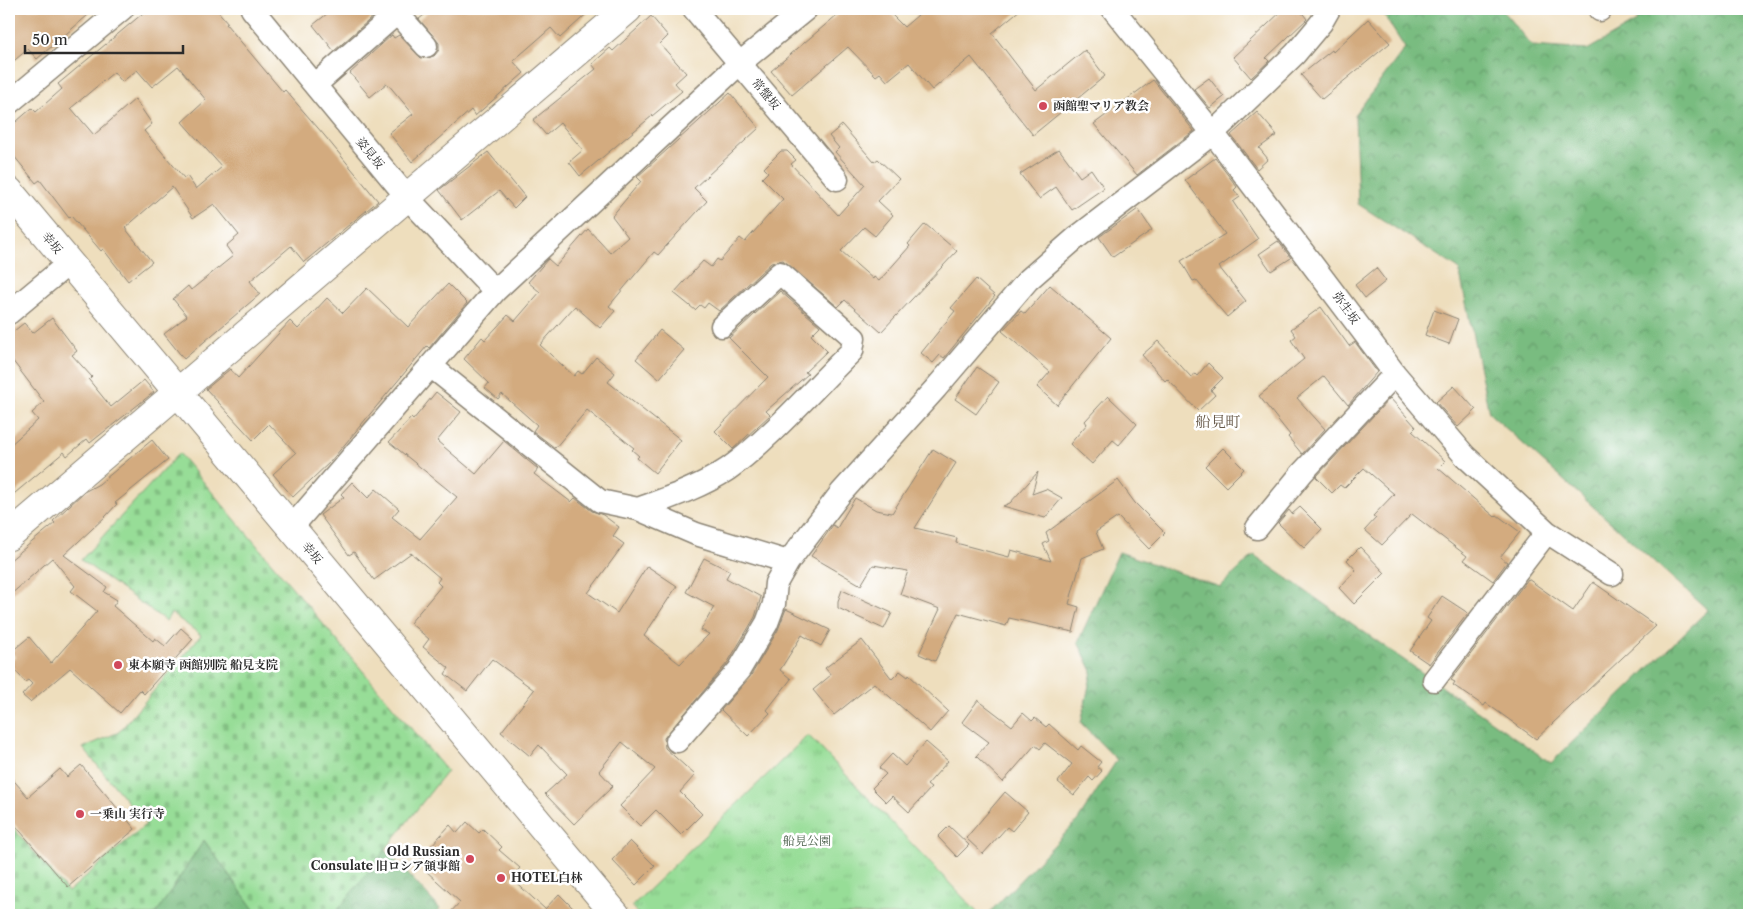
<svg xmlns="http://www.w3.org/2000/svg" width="1758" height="924" viewBox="0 0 1758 924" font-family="'Libre Caslon Text','Noto Serif JP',serif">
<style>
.grass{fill:url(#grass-tufts);stroke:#618461}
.forest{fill:url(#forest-crowns);stroke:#527456}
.cemetery{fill:url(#cemetery-stones);stroke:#618461}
.building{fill:#d3ab7f;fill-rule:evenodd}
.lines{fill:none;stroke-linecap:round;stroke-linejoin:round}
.minor-casing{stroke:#8c8474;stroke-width:25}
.tertiary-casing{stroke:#8c8474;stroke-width:30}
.minor{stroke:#fff;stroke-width:22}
.tertiary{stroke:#fff;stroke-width:28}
.poi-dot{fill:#d1495b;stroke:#fff;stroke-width:2}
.labels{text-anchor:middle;stroke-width:5;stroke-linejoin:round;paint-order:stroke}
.street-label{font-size:12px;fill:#2b2b2b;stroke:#fff}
.poi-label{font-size:12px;font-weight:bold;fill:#2b2b2b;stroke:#fff;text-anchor:start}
.park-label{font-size:12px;fill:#4b604b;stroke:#fff}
.quarter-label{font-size:15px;fill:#665848;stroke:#fff}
</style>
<defs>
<pattern id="grass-tufts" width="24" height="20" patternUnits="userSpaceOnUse" patternTransform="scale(1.25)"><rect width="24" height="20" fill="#97dd97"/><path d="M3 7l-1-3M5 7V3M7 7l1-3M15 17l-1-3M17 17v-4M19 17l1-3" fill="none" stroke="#82be82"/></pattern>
<pattern id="forest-crowns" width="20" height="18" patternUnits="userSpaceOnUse" patternTransform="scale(1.25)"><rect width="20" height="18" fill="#79bc80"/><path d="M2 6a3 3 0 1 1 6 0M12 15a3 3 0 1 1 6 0" fill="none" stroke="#639969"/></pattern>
<pattern id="cemetery-stones" width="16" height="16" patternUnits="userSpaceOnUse" patternTransform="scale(1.25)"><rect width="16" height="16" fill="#97dd97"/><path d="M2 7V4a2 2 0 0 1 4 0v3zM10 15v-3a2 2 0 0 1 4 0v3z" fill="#82be82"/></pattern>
</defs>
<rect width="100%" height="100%" fill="#fff"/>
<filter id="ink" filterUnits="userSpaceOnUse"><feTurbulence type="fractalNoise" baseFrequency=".02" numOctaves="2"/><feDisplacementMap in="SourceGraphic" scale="10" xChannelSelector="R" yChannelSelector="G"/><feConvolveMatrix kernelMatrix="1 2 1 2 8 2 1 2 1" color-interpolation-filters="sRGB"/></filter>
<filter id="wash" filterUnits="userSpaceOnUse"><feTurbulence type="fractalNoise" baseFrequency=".0096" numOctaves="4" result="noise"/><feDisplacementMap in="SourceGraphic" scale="20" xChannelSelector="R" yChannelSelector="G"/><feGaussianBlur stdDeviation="1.12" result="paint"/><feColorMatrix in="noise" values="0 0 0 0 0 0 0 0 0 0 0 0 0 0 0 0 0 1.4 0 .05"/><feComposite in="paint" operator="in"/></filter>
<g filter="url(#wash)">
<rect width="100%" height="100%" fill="#eedebd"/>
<path class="grass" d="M808,735L977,912L974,915H639L632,906Z"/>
<path class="forest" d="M1380,9H1501L1532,46L1587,50L1636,22L1639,9H1749V915H987L1078,820L1117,760L1081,723L1092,671L1078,642L1119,552L1220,587L1254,555L1551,763L1708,610L1489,413L1459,269L1358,204L1355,115L1405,48Z
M204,840L258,915H155Z
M385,849L440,909L435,915H334Z"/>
<path class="cemetery" d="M179,453L447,771L334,915H258L204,840L155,915H9V823L68,892L146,824L83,748L119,732L201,635L171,613L166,621L81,560Z"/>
<g id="blocks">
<path class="building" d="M9,9H95L37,59L28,49L9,65Z
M148,9H216L228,23L226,24L283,92L285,90L324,135L378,201L304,262L291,246L250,281L260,294L184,359L164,334L187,316L173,299L188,286L191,290L233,256L226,246L239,235L214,204L193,218L172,187L125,228L152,262L128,281L103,249L101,251L71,216L69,218L40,180L36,183L9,150V128L32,108L36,112L62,89L58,84ZM178,66L206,100L182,122L222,167L196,189L187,176L184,178L144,131L152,124L135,99L94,135L71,108L114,72L122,82L137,70L152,87Z
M333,9H373L376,14L334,51L313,25Z
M432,9H592L560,38L551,28L513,61L524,73L475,116L471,110L412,162L389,133L413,114L387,83L370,97L350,73L392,35L394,38L399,35L421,58L434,56L439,50V43L419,19Z
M844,9H886L904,27L925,9H1021L992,33L1036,90L1085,50L1105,76L1033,135L971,57L932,90L909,63L887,81L880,73L876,76L848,47L792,95L771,71Z
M1284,9H1299L1307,19L1266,58L1269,61L1251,78L1233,57Z
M651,16L668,36L660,44L686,73L675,83L682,91L580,176L569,162L583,150L560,123L546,135L533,120L596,69L592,64L610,48L613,51Z
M1368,19L1390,43L1322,99L1301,75L1332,50L1333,52Z
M1209,78L1224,97L1210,108L1194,89Z
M1153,80L1194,131L1137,175L1094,124Z
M730,93L759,128L694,188L707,201L658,255L654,252L609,306L615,311L600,328L575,306L540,345L574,376L578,371L582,374L596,357L615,373L608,382L681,440L655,473L637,458L639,456L632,450L634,448L587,410L555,448L533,431L537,425L502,394L498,399L485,388L489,383L464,359L482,337L485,340L508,315L515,321L540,292L528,282L548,259L556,266L588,229L610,253L628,237L612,216L641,181L637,177Z
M1257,112L1277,135L1259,148L1268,159L1257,169L1231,135Z
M842,125L874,162L878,159L899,179L878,201L893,215L875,236L864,227L841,251L873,279L874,277L879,281L910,246L908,244L925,224L957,251L881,332L845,300L838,307L783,260L771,263L719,311L708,303L704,308L700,305L695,310L674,293L703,261L711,267L717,259L720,261L740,238L745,242L783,199L762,178L768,172L764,168L781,151H787L796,160L791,164L838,215L865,185L835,152L839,148L829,136Z
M1059,149L1080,177L1091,169L1104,188L1072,210L1056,187L1039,199L1020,174Z
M488,152L525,197L514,208L499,191L462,220L439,190Z
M1215,158L1237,187L1234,190L1240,197L1233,202L1258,239L1219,267L1246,301L1227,317L1196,280L1193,281L1181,261L1225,234L1185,180Z
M1138,209L1152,230L1113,257L1099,237Z
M1278,241L1291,258L1271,271L1259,254Z
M1376,268L1386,281L1365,298L1355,285Z
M976,279L995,296L944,358L940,355L933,363L921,353L955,311L951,308Z
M448,284L467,303L429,348L427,346L330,462L293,497L273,474L296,453L269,424L253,440L206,389L230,369L238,378L290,321L298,329L327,298L343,313L367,288L408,327Z
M1050,285L1111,338L1057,405L1037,387L1050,372L1002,331L1021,311L1025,314Z
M780,291L820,326L811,335L827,351L805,372L808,374L766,411L770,415L733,449L715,431L768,377L729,338Z
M1321,307L1349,346L1355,342L1377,372L1348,405L1324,376L1297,398L1325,429L1302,454L1288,437L1290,435L1259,396L1304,359L1291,340L1296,336L1291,329Z
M1434,310L1458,319L1449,344L1425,335Z
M52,318L77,351L72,355L92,377L89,380L111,407L144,380L154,392L90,443L87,439L67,456L64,452L9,498V446L38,420L32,413L44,402L9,356V335L24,323L33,333Z
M660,330L684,350L659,379L636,359Z
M1158,341L1191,377L1195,374L1197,376L1208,363L1223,378L1211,390L1215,395L1198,411L1167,379L1165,381L1142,355Z
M977,367L999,382L976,414L955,399Z
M1454,386L1476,410L1458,427L1436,402Z
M436,392L461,412L437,441L476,474L504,441L538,469L534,474L571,502L575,498L592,511L603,515L619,527L613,536L624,544L588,593L617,613L647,566L677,586L644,636L680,664L709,634L701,630L714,607L686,592L704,558L730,571L726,578L761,597L755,617L728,662L664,738L665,748L695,775L680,792L702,814L681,835L656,810L640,826L620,806L655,769L622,742L599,771L613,786L574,824L545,794L567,774L539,745L530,756L501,732L534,690L492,659L467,691L445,674L449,668L423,647L429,639L410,623L441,586L437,582L440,578L411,553L374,580L354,552L349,555L320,515L344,497L341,494L352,482L368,498L376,489L399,509L392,517L420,539L457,497L389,442L411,418L413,420Z
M1108,396L1137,424L1119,445L1113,440L1092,464L1070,444L1087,424L1085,421Z
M1390,398L1416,427L1412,431L1445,461L1438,468L1495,517L1497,515L1520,532L1500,557L1507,562L1493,581L1464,560L1467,556L1412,514L1382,545L1365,530L1376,518L1373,516L1394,494L1364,468L1344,488L1340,485L1332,493L1316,477Z
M152,440L168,460L115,503L117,504L106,516L64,555L107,587L104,592L117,600L113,606L153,641L155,638L165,646L181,628L193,639L144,694L140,690L120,713L70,668L30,702L22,695L32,684L28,680L25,682L9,663L16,657L11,652L29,637L51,663L97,611L71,591L75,586L52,558L9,596V561L55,523L53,521L84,492L99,484Z
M1223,448L1244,469L1226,487L1205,466Z
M933,449L956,463L915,528L957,538L956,543L1009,557L1011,550L1051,561L1043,544L1049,541L1046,533L1118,480L1135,503L1165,533L1149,549L1118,517L1096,532L1103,549L1082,558L1069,604L1079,607L1073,632L1009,618L1006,626L958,613L935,661L919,654L940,609L900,594L908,571L873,565L861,585L811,556L833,525L837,528L855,498L876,510L892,513Z
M1038,472L1032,494L1046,489L1062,498L1045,518L1003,506L1010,503Z
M1300,507L1322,529L1304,548L1278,523L1289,510L1292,514Z
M1360,547L1385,573L1354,604L1339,588L1356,570L1347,560Z
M1528,579L1573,611L1593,582L1656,626L1536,739L1486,703L1484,706L1453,685L1455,682L1451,680Z
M842,590L892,613L884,629L838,608V601Z
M1442,596L1468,613L1429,664L1410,651L1431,621L1427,618Z
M786,609L830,630L821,646L802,635L780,670L791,679L767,710L770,713L748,736L721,710L750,677L778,630Z
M862,640L892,679L900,671L908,677L909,675L948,711L930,732L874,683L834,715L813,690L831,675L825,668Z
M978,700L1012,726L1023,713L1032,721L1035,718L1046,727L1049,724L1078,750L1081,746L1101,762L1097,767L1102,771L1093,781L1089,777L1074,795L1058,782L1072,764L1045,743L1040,749L1035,745L1003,782L976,756L989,742L962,722Z
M926,742L948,761L927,785L931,788L909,812L892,796L886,802L872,788L886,774L879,768L892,754L905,766Z
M81,765L135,829L68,887L9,818V775L28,797L60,769L67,777Z
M1005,792L1028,812L1012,831L1007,827L983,854L966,838Z
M467,822L479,833L483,829L502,847L499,850L520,868L511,878L545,909L559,894L580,915H448L460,902L425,870L429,866L420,858L450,825L457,833Z
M949,826L969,845L957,857L938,837Z
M630,841L655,866L636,885L612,860Z"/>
</g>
</g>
<g filter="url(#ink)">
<use href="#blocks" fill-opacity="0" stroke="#8c8474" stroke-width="1"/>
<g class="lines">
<defs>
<path id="minor" d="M252,9L407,197L495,291
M694,9L837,179
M1113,9L1213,133L1395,374L1465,456L1547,532L1612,574
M1600,9V10
M315,85L397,13L426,46
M9,103L122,9
M9,313L69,263
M432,367L600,501L638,509L696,534L788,562L841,493L936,388L1028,280L1076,238L1213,133L1295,54L1321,23L1329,9
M638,509C668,498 701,487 728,469C770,439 814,388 852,351L854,338L780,273L722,326
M291,528L495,291L740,63L806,9
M1257,528L1302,473L1395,374
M1434,680L1547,532
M677,741L739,670L767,623L774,604L776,583L788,562"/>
<path id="tertiary" d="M9,191L616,915
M9,536L628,9"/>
</defs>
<use href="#minor" class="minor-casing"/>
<use href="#tertiary" class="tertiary-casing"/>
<use href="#minor" class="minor"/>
<use href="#tertiary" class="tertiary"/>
</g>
</g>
<g class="poi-dot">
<circle cx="1043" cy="106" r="5"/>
<circle cx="118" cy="665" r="5"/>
<circle cx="80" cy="814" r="5"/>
<circle cx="470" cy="859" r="5"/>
<circle cx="501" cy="878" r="5"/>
</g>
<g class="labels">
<g class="street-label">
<text transform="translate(766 94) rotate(50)" y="4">常盤坂</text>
<text transform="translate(370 153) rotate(51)" y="4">姿見坂</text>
<text transform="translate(52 243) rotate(50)" y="4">幸坂</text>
<text transform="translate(1346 308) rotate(54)" y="4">弥生坂</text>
<text transform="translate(312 553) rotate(50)" y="4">幸坂</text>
</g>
<g class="poi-label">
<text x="1053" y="110">函館聖マリア教会</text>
<text x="128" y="669">東本願寺 函館別院 船見支院</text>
<text x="90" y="818">一乗山 実行寺</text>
<text x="460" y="856" text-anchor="end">Old Russian<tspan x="460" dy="14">Consulate 旧ロシア領事館</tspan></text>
<text x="511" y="882">HOTEL白林</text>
</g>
<g class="park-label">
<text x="807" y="845">船見公園</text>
</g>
<g class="quarter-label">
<text x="1218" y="427">船見町</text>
</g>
</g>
<rect width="1758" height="924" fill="none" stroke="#fff" stroke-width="30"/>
<path d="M25 45v8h158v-8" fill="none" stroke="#2b2b2b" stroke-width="2.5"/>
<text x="32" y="45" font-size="15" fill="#2b2b2b" stroke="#ffffff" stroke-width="4" paint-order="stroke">50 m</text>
</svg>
